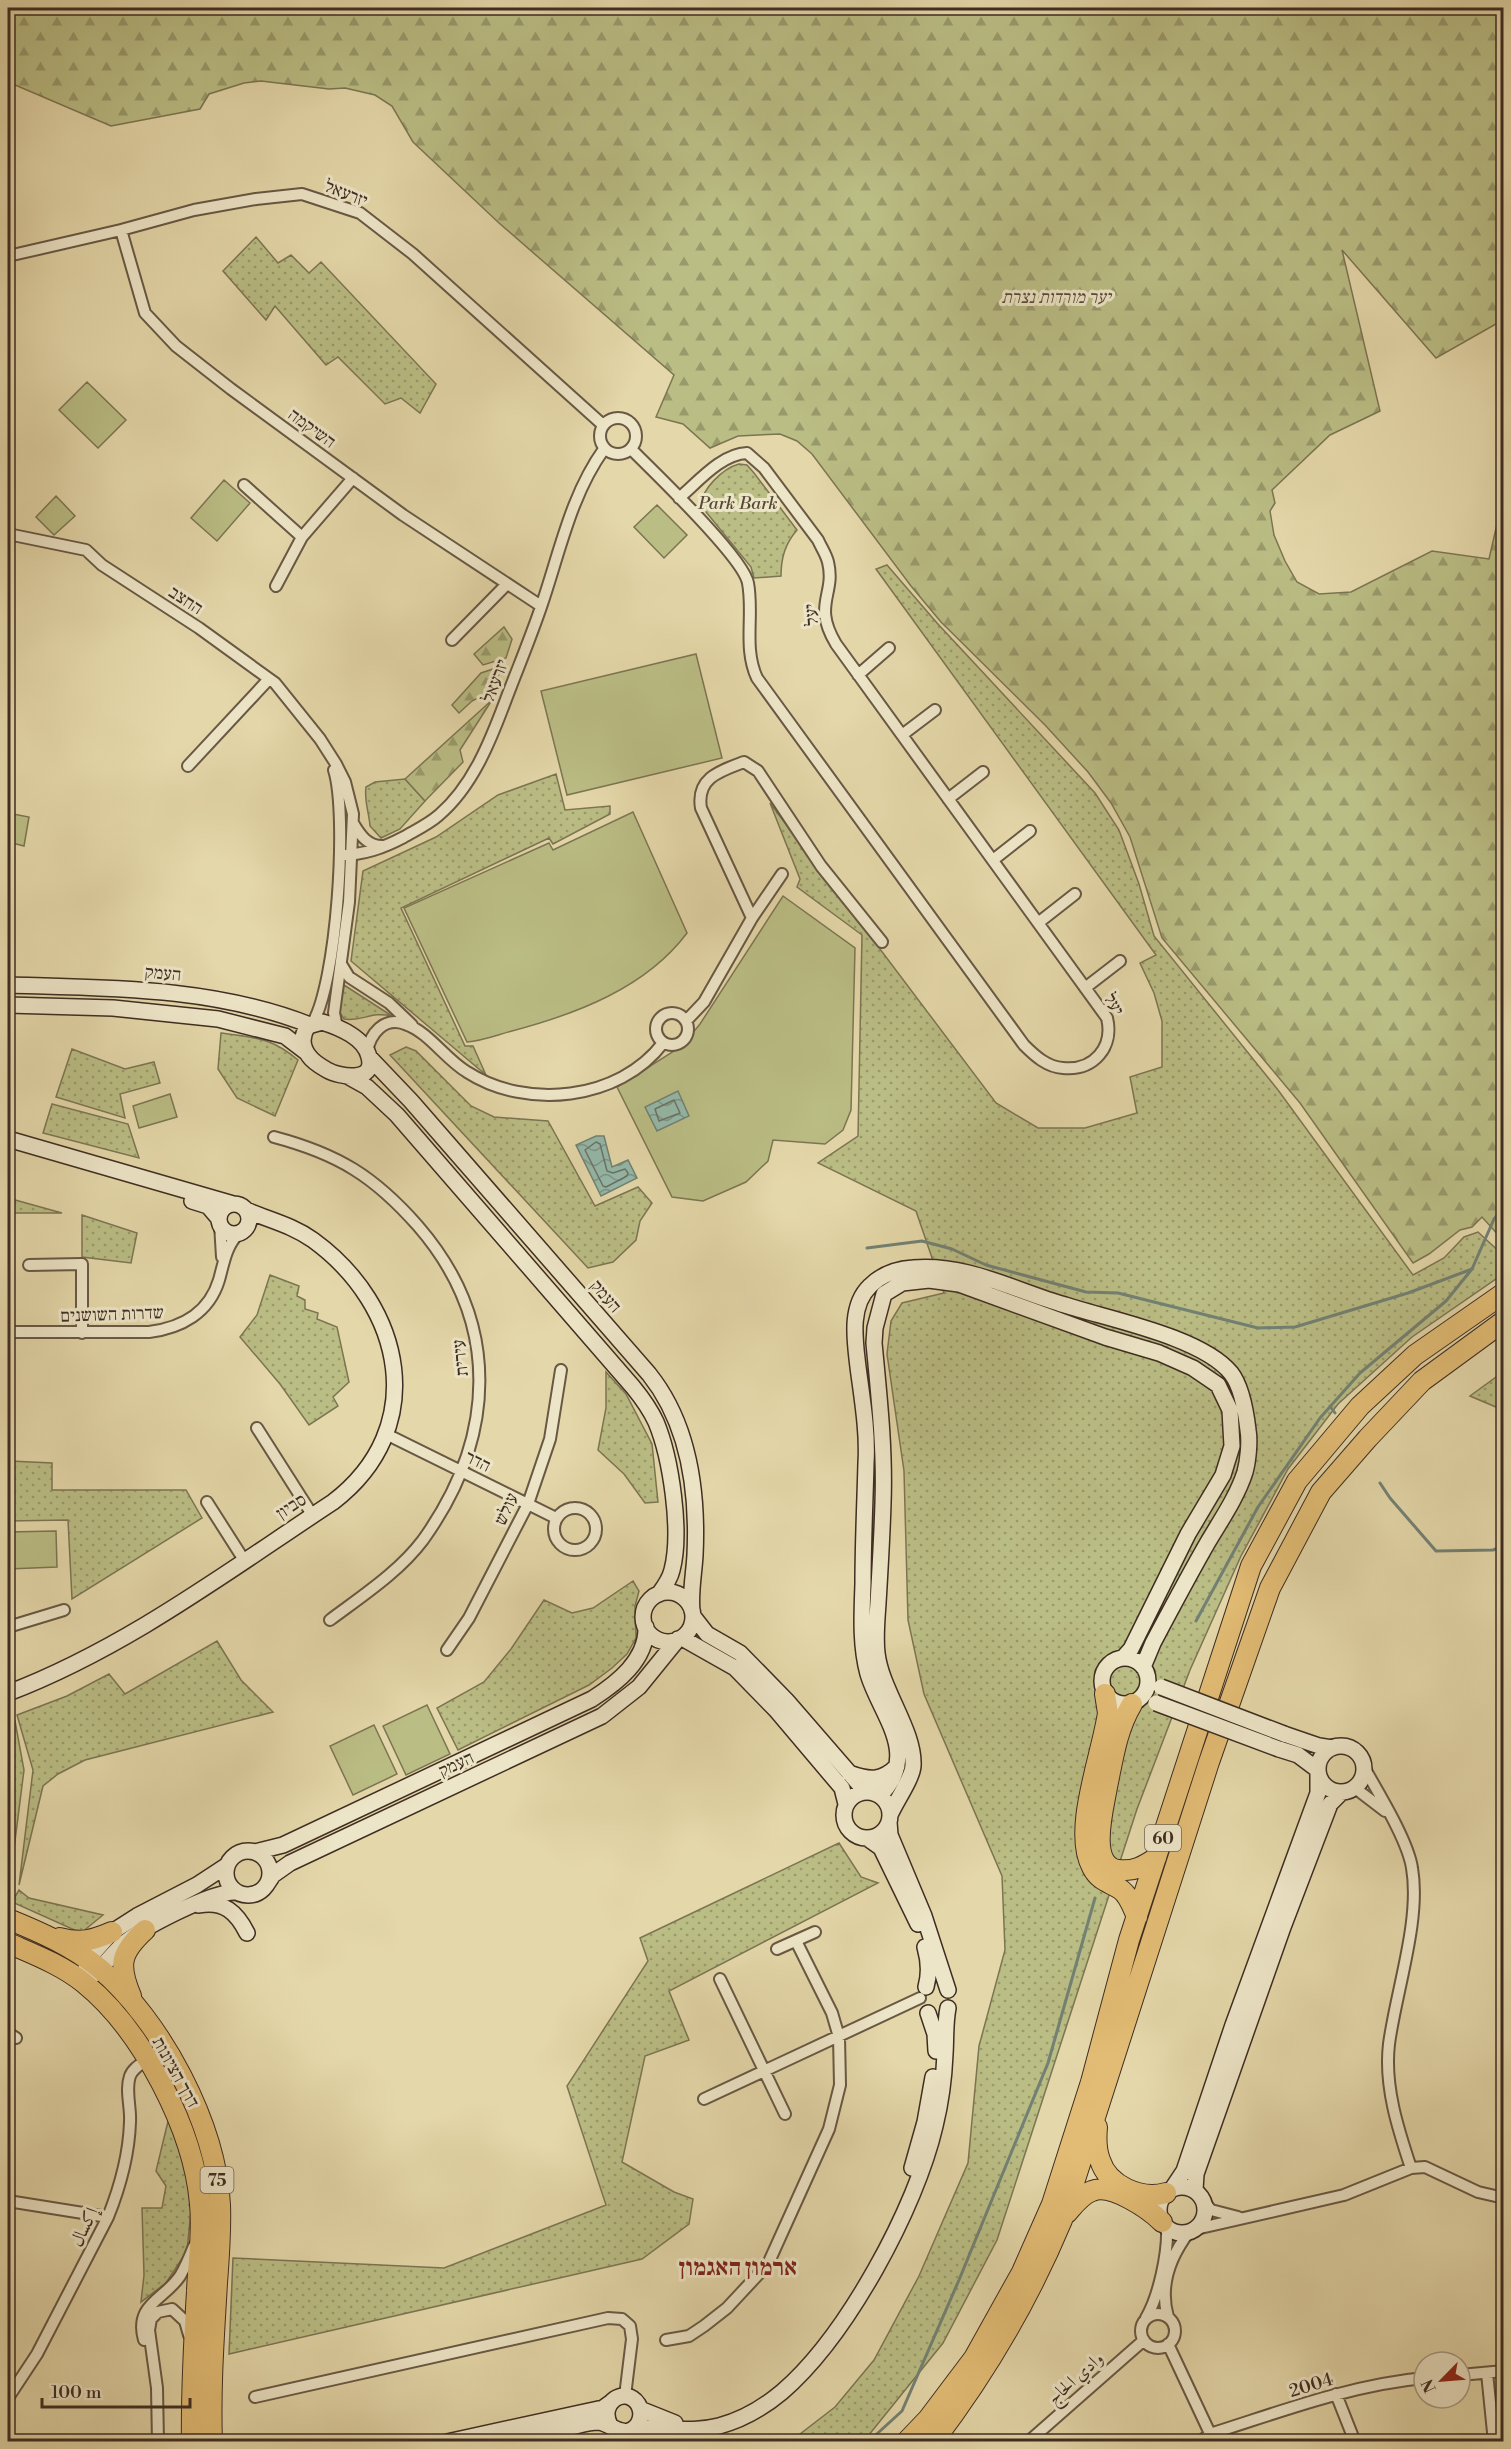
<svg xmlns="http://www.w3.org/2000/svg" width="1511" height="2449" viewBox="0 0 1511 2449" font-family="'Libre Bodoni',Amiri,'Frank Ruhl Libre',serif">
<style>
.grass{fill:url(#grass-dots);stroke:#7c7553;stroke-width:1.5}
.forest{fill:url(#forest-firs);stroke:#7c7553;stroke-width:1.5}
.garden{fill:#babd84;stroke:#7c7553;stroke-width:1.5}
.water{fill:url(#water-waves);stroke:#728174;stroke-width:1.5}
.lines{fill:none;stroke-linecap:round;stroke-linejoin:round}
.shore{stroke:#6a7366;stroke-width:1.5}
.stream{stroke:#728174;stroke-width:3}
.street-casing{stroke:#685844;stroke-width:14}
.secondary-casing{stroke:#3e2d22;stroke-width:18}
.highway-casing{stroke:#3e2d22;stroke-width:22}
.street{stroke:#ede5c7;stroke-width:10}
.secondary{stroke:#ede5c7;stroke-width:15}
.highway{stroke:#e2bc74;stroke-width:20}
.secondary-bridge-casing{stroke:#3e2d22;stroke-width:18;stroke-linecap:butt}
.secondary-bridge{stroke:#ede5c7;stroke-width:15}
.labels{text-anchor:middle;stroke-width:6;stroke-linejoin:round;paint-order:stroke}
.shield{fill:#ede5c7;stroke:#726454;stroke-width:1.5}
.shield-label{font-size:16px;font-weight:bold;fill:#3e2d22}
.street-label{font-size:18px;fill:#3e2d22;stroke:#ede5c7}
.park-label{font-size:18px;font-style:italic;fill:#574a36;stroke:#ede5c7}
.district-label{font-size:24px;font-weight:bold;fill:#7a1f14;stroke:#ede5c7}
</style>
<defs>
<pattern id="grass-dots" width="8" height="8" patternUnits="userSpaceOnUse" patternTransform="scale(1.5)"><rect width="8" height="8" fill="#babd84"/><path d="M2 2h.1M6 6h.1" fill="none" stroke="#999a6c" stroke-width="1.8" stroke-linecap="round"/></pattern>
<pattern id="forest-firs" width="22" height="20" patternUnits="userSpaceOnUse" patternTransform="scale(1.5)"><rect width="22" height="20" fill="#babd84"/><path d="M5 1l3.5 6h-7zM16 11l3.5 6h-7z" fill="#999a6c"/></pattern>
<pattern id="water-waves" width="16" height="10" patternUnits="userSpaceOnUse" patternTransform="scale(1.5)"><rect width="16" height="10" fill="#95b9aa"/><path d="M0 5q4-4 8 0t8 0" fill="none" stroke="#7b978a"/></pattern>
</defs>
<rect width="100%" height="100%" fill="#e4d7a9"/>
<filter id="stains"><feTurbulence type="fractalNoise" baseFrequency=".00333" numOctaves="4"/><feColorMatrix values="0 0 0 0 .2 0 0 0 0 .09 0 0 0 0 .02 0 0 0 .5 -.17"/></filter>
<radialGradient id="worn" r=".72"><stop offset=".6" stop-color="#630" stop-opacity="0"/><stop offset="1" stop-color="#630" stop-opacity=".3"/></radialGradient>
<path class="grass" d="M256,237L278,263L291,255L309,273L321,262L436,384L420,413L401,398L385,404L338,357L326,365L275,306L266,320L223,271Z
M739,464L747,465L754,473L797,530C785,544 781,558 781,576L754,578L751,567L702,507C699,490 724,468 739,464Z
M887,565L937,623L1095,793L1119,830L1139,884L1154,936L1278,1090L1413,1275L1444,1258L1464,1237L1478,1232L1503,1255V1274L1412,1337L1338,1404L1288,1469L1241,1556L1190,1670L1137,1809L997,2240L943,2343L864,2441H791L835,2407L874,2360L919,2276L968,2163L979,2046L1005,1950L1002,1876L924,1694L908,1620L904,1471L887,1354L891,1321L902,1303L944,1293L916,1211L818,1163L858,1136L862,935L797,887L800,879L770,803L996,1103L1038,1128H1085L1137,1113L1130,1077L1162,1067V1021L1154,993L1140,963L1156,955L876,569Z
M556,774L565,810L610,806V814L553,844L549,838L401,908L465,1046H473L486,1075L351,961L363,871L436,837L498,795Z
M405,779L425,801L400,829L381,838L370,826C369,812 364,801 366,787L375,782Z
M344,985L392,1016C370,1011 363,1022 344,1019L339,1011Z
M221,1033C255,1038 271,1037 298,1060L275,1116L237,1098L218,1069Z
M406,1047L416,1051L471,1106L494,1117L548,1121L595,1206L638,1187L652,1203L640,1221L636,1240L613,1262L588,1268L390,1055Z
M72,1049L125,1069L154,1062L160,1083L120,1094L125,1118L56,1097Z
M52,1104L128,1124L139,1158L43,1133Z
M8,1198L62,1213H8Z
M82,1215L137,1233L131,1263L82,1257Z
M270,1275L299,1286L297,1296L305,1300V1309L318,1313L317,1319L337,1327L349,1382L333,1397L338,1406L309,1425L280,1384L240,1337L257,1315Z
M606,1372L626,1394L652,1444L658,1502L645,1503L624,1474L598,1450L606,1408Z
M1503,1372V1410L1470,1396Z
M10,1461L52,1463V1490H186L202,1518L72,1599L68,1520L8,1521Z
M633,1581L639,1591L635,1606L636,1638L627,1654L612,1668L589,1685L458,1750L437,1708L484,1682L511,1649L544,1600L572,1613L593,1608Z
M217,1641L241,1680L273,1712L85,1760L58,1774L43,1786L19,1885L33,1770L17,1715L67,1696L109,1674L125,1694Z
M15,1721L24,1770L9,1888L8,1723Z
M839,1843L861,1877L878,1883L669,1991L689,2040L645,2056L622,2162L674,2192L693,2199L689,2224L642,2259L229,2354L233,2258L444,2268L606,2205L567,2086L648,1961L640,1938Z
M19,1890L29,1898L103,1915L81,1933L12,1902Z
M170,2113L186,2168L191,2210L187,2251L166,2283L141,2302L144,2275L142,2208H162L166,2186L156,2171Z"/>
<path class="forest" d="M8,8H1503V320L1436,358L1342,250L1380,411L1330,435L1272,490L1275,503L1270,511L1274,535L1285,561L1297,582L1319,594L1351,592L1432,551L1489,559L1497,524L1503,522V1246L1498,1244L1502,1239L1482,1217L1472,1227L1460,1230L1429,1254L1413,1263L1300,1103L1162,938L1130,837L1111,803L1088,772L1045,725L941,622L911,586L812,454L797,441L780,434L738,436L710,448L683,424L656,417L674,375L499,223L413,142L392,106L375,95L345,88L329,89L261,81L244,83L209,94L200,109L111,126L8,82Z
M504,627L512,639L506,658L483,665L474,654Z
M502,666L493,690L472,701L459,713L452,705L481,673Z
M492,700L460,750L463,762L425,801L405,779Z"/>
<path class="garden" d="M87,382L126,420L98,448L59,410Z
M224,480L250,503L217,541L191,518Z
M56,496L75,516L54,535L36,517Z
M657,505L687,535L664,558L634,527Z
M696,654L722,758L567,795L541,691Z
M633,812L687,933C646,988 576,1014 512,1031C497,1035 482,1041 467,1042L404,908L549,843L553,850Z
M8,813L29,817L24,846L8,842Z
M783,896L855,948L851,1110L843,1130L825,1144L773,1140L768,1161L746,1182L703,1201L672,1197L617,1087L682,1046L700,1024Z
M170,1094L177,1117L139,1128L133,1106Z
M56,1531L57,1567L8,1569V1532Z
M427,1705L450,1754L406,1775L383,1726Z
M374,1725L397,1774L353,1795L330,1746Z"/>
<path class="water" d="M678,1091L689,1116L657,1131L645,1107Z
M596,1136H604L612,1167L628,1160L637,1178L601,1196L576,1145Z"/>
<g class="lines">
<path class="shore" d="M674,1100L680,1113L659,1121L655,1109Z
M596,1142L600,1144L607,1171L613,1173L625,1169L628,1173L627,1176L606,1187L603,1186L585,1150Z"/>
<path class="stream" d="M867,1248L922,1241L952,1249L986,1265L1086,1292L1118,1293L1258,1328L1295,1327L1408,1293L1472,1269
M1330,1406L1335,1413
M1380,1483L1390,1498L1436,1551L1493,1550L1504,1546
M1196,1621L1258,1507L1320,1418L1360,1373L1446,1301L1472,1269L1494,1219L1504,1208
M868,2442L902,2411L959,2280L1048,2063L1095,1898"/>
<defs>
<path id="street" d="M121,230L145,313L176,346L231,389L403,515L541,606
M8,256L121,230L194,210L256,199L302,194L360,213L413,254L603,425
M600 436a18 18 0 1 1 36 0a18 18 0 1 1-36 0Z
M631,449C654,472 743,557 748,583C754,615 743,648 757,678L1024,1045C1035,1056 1047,1067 1063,1068C1094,1071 1114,1047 1107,1018L836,644C812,604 836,595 828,562C826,554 821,547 818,540L764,468L747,453C721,454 698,482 679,498
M244,485L302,537
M8,534L86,550L102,565L199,628L275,683L320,739L336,764L345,782L353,814L349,902L334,1013L337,1027
M276,586L302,537L353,478
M452,640L506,585
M858,675L889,648
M902,735L935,710
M188,766L269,679
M948,799L983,772
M353,823C360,835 368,847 384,846
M340,855C364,855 383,848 404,837C416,830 429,824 439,815C472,787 490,742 505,702C517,670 531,637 542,604C560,551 571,495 604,449
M993,860L1030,831
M752,918L701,808C696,778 720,771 744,762L758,771L821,866L882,942
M1038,923L1075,894
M341,964L349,977L389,1003L412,1025
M1085,988L1120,961
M656 1029a16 16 0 1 1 32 0a16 16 0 1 1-32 0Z
M686,1021L704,1002L752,918L782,874
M312,1024C337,984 348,815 334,770
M367,1052C370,1034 384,1016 405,1024C429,1032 445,1059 467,1072C526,1110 619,1101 663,1043
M274,1137C338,1154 374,1176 418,1226C502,1323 496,1438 423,1540C399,1572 362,1596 330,1620
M220,1224L222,1257
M29,1265L82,1264V1333
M8,1332H149C181,1328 209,1313 219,1280C224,1262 226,1246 239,1233
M257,1428L313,1516
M386,1434L556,1518
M207,1502L244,1560
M554 1529a21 21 0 1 1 42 0a21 21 0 1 1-42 0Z
M8,1627L64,1610
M447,1650L469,1618L528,1504L550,1439L561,1370
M1365,1769C1379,1794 1408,1841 1412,1868C1421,1920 1396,1991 1389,2044C1384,2086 1398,2129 1411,2168
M1355,1788L1385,1811
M777,1949L815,1932
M720,1979L785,2114
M8,2033L16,2038
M704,2099L920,1998
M1200,2196L1211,2210L1238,2217
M8,2201L108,2217
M1196,2229L1344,2195L1411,2168L1425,2167L1478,2192L1504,2198
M1141 2331a17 17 0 1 1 34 0a17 17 0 1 1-34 0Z
M1168,2317C1159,2286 1170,2257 1189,2232
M1146,2318C1159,2296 1168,2253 1167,2228
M144,2340C134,2304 164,2300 180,2276C186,2266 190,2256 194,2246
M666,2340L689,2336L704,2326L727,2308L768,2264L829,2129L840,2085L839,2037L832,2013L796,1941
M1168,2344L1214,2442
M1487,2373L1494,2442
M1460,2375L1504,2371
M1336,2394L1355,2442
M255,2397L608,2318L622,2319L630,2326L632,2339L625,2396
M8,2398L37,2354L108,2217C120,2187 129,2154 130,2122C131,2107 125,2090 130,2076C133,2068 141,2064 147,2060
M158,2442L157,2388L149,2330L151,2319L158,2312L172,2309L185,2321L189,2335
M1028,2442L1144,2340
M1200,2442L1210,2434C1280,2412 1350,2385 1424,2378"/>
<path id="secondary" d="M8,985C110,988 214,987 310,1025
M8,1005L113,1008L218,1019L285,1036L306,1052
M322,1022C339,1027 365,1038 369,1057C376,1083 339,1077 327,1070C320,1066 313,1062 309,1056C301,1046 301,1036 308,1026Z
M370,1058L411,1101L649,1374C689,1424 698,1492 695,1555C694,1574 690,1592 692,1611
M349,1077L367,1087L397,1115L633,1387C642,1398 650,1409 656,1422C671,1458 682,1532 672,1570C670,1579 665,1586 659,1594
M8,1139L233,1204
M192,1201L208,1206L219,1219
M219 1219a15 15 0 1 1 30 0a15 15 0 1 1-30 0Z
M643 1617a25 25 0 1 1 50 0a25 25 0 1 1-50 0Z
M693,1616L707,1634L740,1653L786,1700L865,1791
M682,1638L735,1668L776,1710L842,1788L846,1804
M1102 1681a23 23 0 1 1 46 0a23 23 0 1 1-46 0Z
M8,1693C126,1648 228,1571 333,1502C430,1428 404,1306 313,1240C292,1225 269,1220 246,1210
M1284,1734L1319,1746L1332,1748
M1318 1769a23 23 0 1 1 46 0a23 23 0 1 1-46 0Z
M1279,1749L1298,1755L1318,1770
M849,1773C868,1780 882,1782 897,1766
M844 1815a23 23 0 1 1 46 0a23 23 0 1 1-46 0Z
M872,1792L884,1791C918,1751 880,1714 868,1674C860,1644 862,1614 863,1584C863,1543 865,1503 866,1463C868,1432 862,1398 858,1367C855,1341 849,1306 870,1286C881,1275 897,1269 913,1268C966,1263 1016,1291 1065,1305C1108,1319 1202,1337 1231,1373C1242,1387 1246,1413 1248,1430C1250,1442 1248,1461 1245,1472C1237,1497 1221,1520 1208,1542C1189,1575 1171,1609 1153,1643L1143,1667
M890,1815C896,1801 912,1779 913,1766C915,1731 881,1690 877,1653C875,1637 877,1619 878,1603C880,1570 882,1536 883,1503C885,1449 879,1396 874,1343L875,1328L884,1294L902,1283L929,1280L959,1284L1105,1337L1159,1353L1193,1368L1218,1385L1230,1410L1232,1446L1223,1475L1188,1534L1131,1649L1123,1658
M889,1822L890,1835L924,1916L948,1990
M867,1838L881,1848L918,1924
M226 1873a22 22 0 1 1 44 0a22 22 0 1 1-44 0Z
M255,1852L283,1845L592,1699C617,1683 647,1660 646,1627
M267,1884L273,1875L290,1863L602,1716L639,1687L678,1639
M199,1905C224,1900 237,1913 247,1933
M925,1947C929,1961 930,1973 926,1987
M93,1975C104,1966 112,1954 122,1945C141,1928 213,1891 236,1892
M83,1982L88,1959L112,1932L137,1916L197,1885L226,1866
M928,2013L935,2034L936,2051
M912,2168L925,2122L933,2077
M1159 2210a23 23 0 1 1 46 0a23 23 0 1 1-46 0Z
M1172,2189L1184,2171L1233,2025L1318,1793V1774
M1195,2190L1196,2174L1283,1927L1330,1804L1341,1793
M640,2409L675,2423
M633,2429C663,2425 688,2434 719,2426C742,2420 764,2407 782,2392C847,2336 916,2208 935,2126C941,2102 944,2078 945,2054C946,2038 945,2023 948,2008
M447,2442L603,2408L610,2403
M503,2442C524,2437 545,2433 566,2428C577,2426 588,2422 598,2422C610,2423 617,2434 629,2431C640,2427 644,2414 638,2404C625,2385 598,2403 610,2425"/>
<path id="highway" d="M1105,1694L1108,1713C1102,1755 1072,1830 1092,1867C1099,1881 1109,1882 1120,1889C1129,1895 1133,1908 1137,1917
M1132,1704C1117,1729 1113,1758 1107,1787C1104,1806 1087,1866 1118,1870C1134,1872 1144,1866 1156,1858
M8,1919C40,1932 72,1946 99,1968C161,2020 216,2124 220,2205C221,2231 219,2257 217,2283C214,2335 210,2389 212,2442
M60,1938C81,1944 93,1940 112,1932
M8,1943C33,1954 62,1965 84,1983C142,2030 194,2130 200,2204C203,2233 198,2263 197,2291C194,2341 191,2391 192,2442
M131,1996C118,1965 120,1953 145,1930
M1097,2127C1096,2138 1096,2150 1100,2160C1108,2186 1141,2200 1166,2193
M1067,2213C1074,2205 1081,2195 1092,2191C1111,2183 1149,2209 1162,2222
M906,2442L928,2419L974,2358L1022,2272L1052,2204L1091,2082L1129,1940L1251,1566L1297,1481L1360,1406L1415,1355L1504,1293
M933,2442C985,2374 1029,2299 1062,2220L1209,1762L1270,1588L1321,1492L1368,1438L1422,1381L1504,1321"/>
</defs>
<use href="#street" class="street-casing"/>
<use href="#secondary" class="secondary-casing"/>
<use href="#highway" class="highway-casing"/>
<use href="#street" class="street"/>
<use href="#secondary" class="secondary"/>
<use href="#highway" class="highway"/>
<defs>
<path id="secondary-bridge" d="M1161,1687L1284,1734
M1156,1703L1279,1749"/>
</defs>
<use href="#secondary-bridge" class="secondary-bridge-casing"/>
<use href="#secondary-bridge" class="secondary-bridge"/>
</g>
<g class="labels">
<g class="shield">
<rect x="1145" y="1825" width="36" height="26" rx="4.5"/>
<rect x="200.5" y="2167" width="33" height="26" rx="4.5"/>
</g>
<g class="shield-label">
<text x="1163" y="1844">60</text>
<text x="217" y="2186">75</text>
</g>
<g class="street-label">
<text transform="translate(346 193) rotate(22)" y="6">יזרעאל</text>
<text transform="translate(312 428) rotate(36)" y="6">השיקמה</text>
<text transform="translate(186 600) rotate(33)" y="6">החצב</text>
<text transform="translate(811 615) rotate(-95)" y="6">יעל</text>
<text transform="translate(495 681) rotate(-69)" y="6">יזרעאל</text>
<text transform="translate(163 973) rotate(5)" y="6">העמק</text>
<text transform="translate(1114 1004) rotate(61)" y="6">יעל</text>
<text transform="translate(606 1296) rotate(49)" y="6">העמק</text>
<text transform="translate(112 1314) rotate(-2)" y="6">שדרות השושנים</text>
<text transform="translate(460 1358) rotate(-96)" y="6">עירית</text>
<text transform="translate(478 1461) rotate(26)" y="6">הדר</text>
<text transform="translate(291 1506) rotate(-33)" y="6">סביון</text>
<text transform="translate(506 1509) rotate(-65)" y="6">עולש</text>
<text transform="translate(456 1764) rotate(-25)" y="6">העמק</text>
<text transform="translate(176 2072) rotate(61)" y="6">דרך הציונות</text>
<text transform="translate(84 2227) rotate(-65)" y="6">إكسال</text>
<text transform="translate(1075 2378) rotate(-42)" y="6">وادي الحاج</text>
<text transform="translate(1311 2385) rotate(-17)" y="6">2004</text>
</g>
<g class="park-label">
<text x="1056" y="303">יער מורדות נצרת</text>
<text x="738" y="509">Park Bark</text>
</g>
<g class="district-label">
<text x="738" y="2275">ארמון האגמון</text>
</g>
</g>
<rect width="1511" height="2449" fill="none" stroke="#e4d7a9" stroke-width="30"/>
<rect x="9" y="9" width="1493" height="2431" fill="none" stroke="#3e2d22" stroke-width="3"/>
<rect x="15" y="15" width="1481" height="2419" fill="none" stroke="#3e2d22" stroke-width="1.5"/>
<g transform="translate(1442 2380) rotate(245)"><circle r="28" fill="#ede5c7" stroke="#a79b85" stroke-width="1.5"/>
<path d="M0-4.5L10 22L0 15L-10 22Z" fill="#8f2418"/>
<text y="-9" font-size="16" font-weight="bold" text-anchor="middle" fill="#3e2d22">N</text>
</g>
<path d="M42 2398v9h148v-9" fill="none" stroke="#3e2d22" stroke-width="3"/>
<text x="51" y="2398" font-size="18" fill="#3e2d22" stroke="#ede5c7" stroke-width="4.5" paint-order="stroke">100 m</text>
<rect width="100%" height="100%" filter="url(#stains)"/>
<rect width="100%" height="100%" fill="url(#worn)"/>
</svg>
